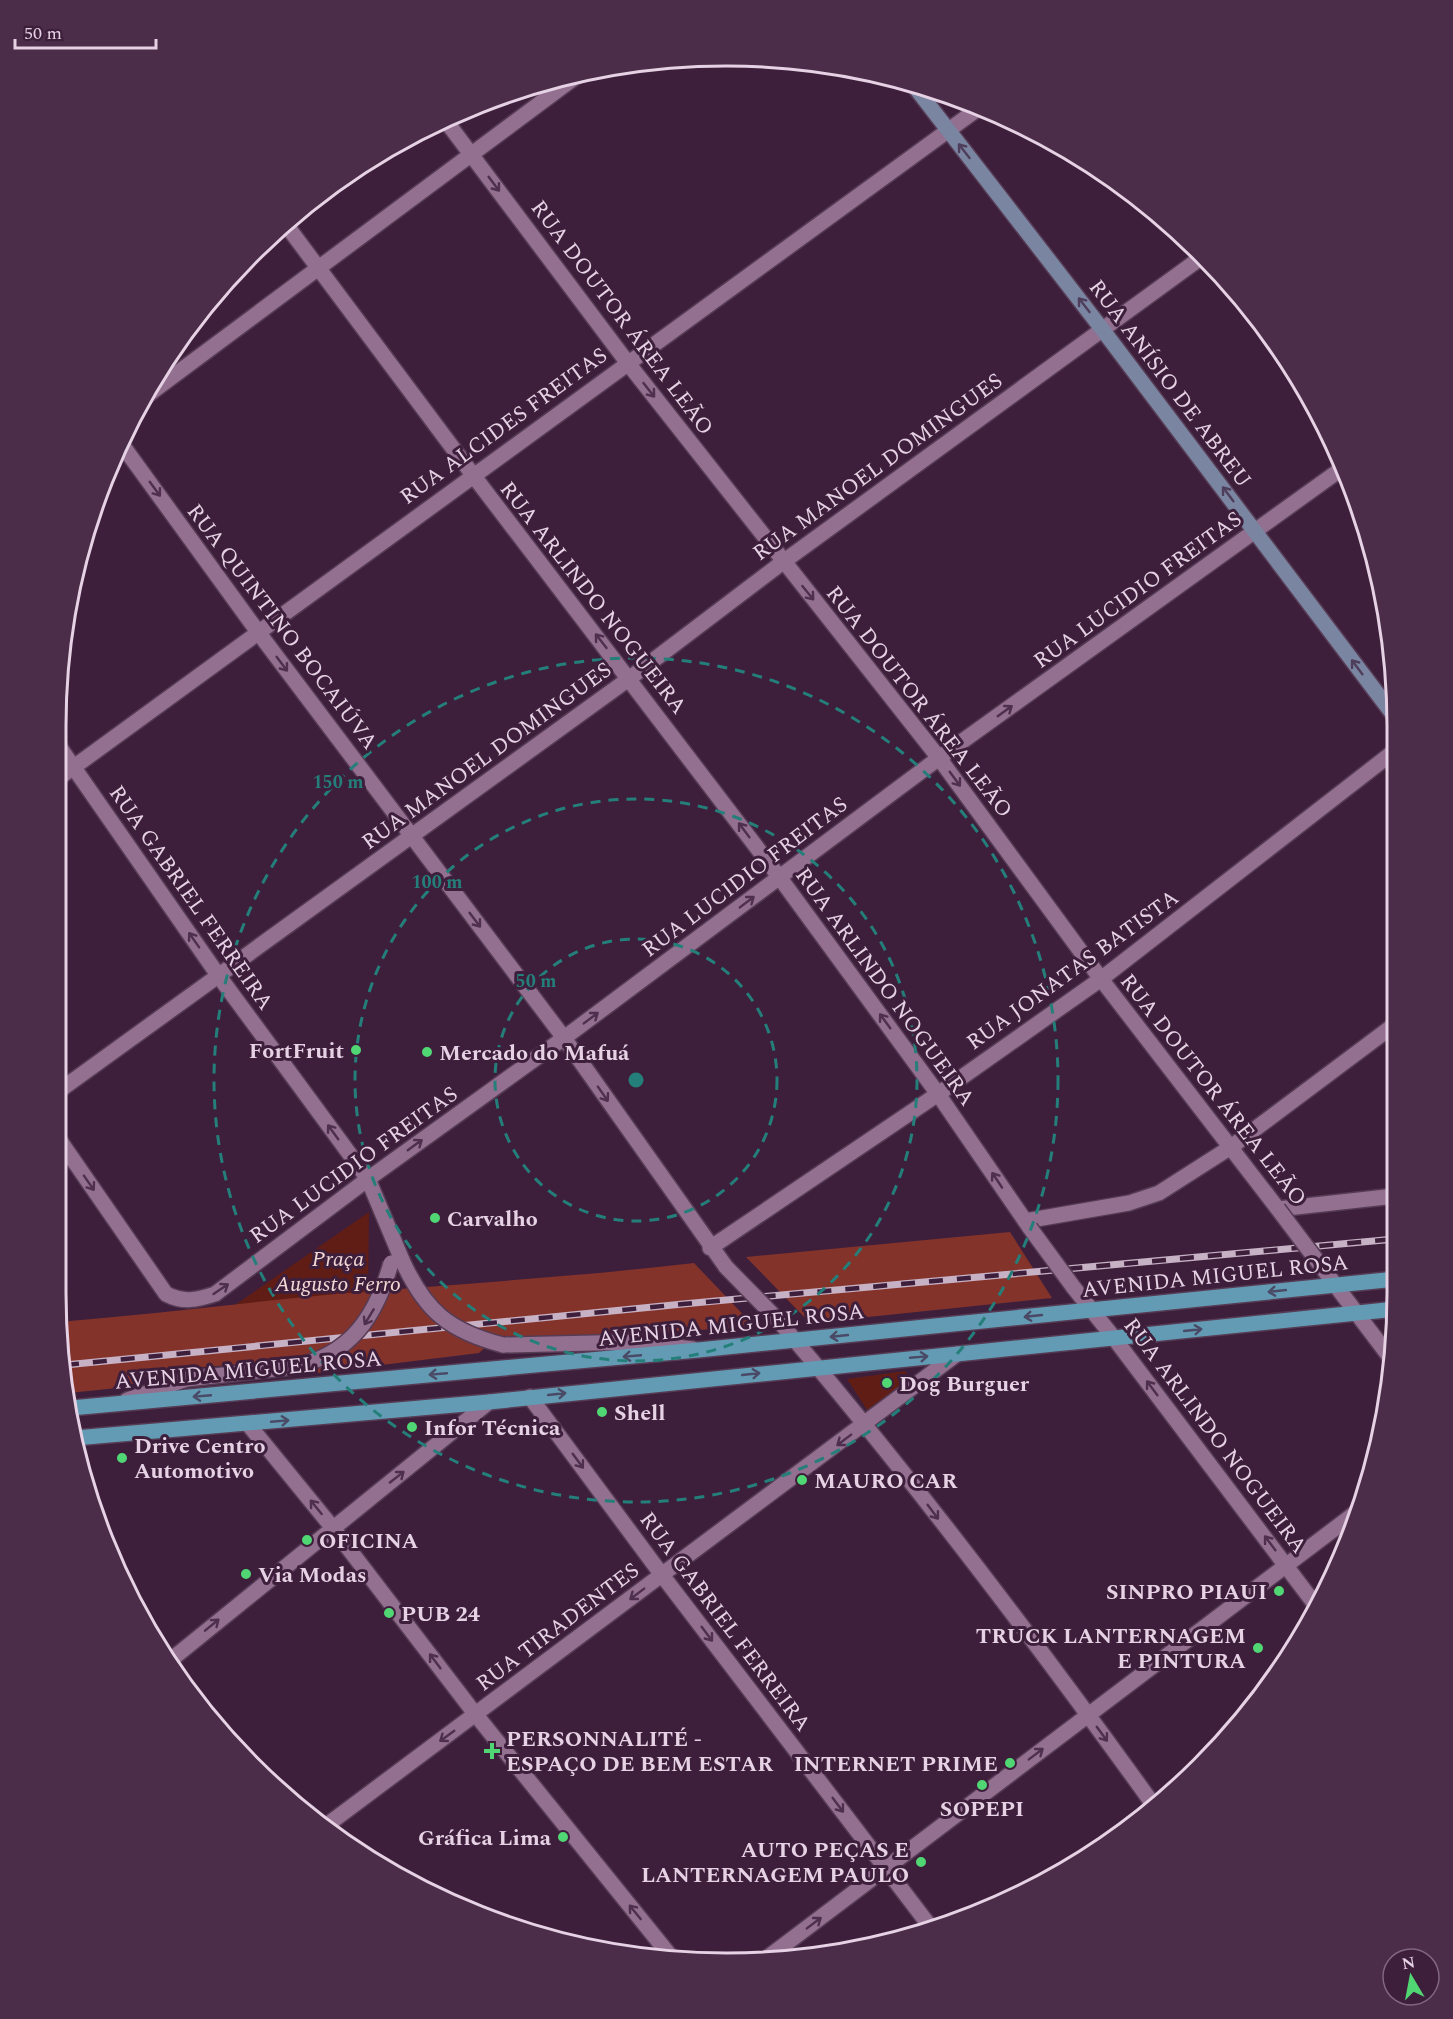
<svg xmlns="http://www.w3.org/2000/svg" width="1453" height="2019" viewBox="0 0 1453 2019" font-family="Spectral,serif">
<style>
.green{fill:#601d16}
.forest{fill:#83332a}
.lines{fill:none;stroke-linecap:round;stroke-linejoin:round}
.minor-casing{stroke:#563b54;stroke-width:18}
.tertiary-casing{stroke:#563b54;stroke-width:18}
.secondary-casing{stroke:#563b54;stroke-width:18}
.primary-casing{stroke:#563b54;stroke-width:18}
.minor{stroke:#936f90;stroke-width:15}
.tertiary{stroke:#936f90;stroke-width:15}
.secondary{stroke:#7a85a2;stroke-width:15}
.primary{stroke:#629bb3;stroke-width:15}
.rail-casing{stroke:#c7b1c5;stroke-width:7}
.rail{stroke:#3d1f3c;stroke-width:4.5;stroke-dasharray:14;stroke-linecap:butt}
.minor-bridge-casing{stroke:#563b54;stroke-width:18;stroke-linecap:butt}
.tertiary-bridge-casing{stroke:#563b54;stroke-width:18;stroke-linecap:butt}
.minor-bridge{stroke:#936f90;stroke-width:15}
.tertiary-bridge{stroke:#936f90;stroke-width:15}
.oneway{stroke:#4f3e5b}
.oneway2{stroke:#4e2f4d}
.oneway3{stroke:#4a4a66}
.ring{fill:none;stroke:#247f7a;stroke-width:3;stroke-dasharray:10 8}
.poi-dot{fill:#51d674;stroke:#3d1f3c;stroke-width:2}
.labels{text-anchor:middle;stroke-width:6;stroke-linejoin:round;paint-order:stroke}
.street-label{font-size:22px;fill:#e6d2e4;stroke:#3d1f3c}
.poi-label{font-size:22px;font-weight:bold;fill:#e6d2e4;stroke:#3d1f3c;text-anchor:start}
.park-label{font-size:22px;font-style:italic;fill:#f3d9d5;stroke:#3d1f3c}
.rim{fill:none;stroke:#e6d2e4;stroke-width:3}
.centre{fill:#247f7a;stroke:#3d1f3c;stroke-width:3}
.ring-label{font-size:18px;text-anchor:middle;font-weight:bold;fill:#247f7a;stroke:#3d1f3c;stroke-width:6;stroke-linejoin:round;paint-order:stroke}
</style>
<rect width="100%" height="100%" fill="#3d1f3c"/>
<path class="green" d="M369,1212L368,1300L235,1305Z
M905,1371L909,1376L908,1380L867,1410L847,1379Z"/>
<path class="forest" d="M1010,1232L1052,1298L810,1323L746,1257Z
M694,1263L755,1327L526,1339L498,1336L479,1353L317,1373L301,1359L155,1371L127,1387L69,1393L59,1322C152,1314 243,1303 336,1294C455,1284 575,1277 694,1263Z"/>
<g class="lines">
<defs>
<path id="minor" d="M446,121L627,362L939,758L1101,979L1278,1209L1395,1196
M284,222L473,475L780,878L938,1094L1030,1228
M141,400L578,75
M120,442L258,632L564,1038L726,1267
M56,780L979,108
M56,1093L630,678L783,562L1202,257
M368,1179L564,1038L939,758L1344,467
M1025,1221L1129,1203L1159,1193L1231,1147L1394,1025
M710,1248L938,1094L1101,979L1392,753
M1321,1266L1392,1360
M1074,1288L1114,1338
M777,1319C910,1475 1035,1640 1155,1807
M530,1397L662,1575L932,1929
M248,1424L332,1527L476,1715L672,1958
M167,1663L489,1402
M327,1825L957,1354
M767,1958L1358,1511"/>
<path id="tertiary" d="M56,742L218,975L368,1179L402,1260
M56,1135L166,1294C183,1303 197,1300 215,1294L368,1179
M1114,1338L1317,1607
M503,1345L636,1342L693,1349
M127,1400L187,1379L293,1367"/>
<path id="secondary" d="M911,82L1102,329L1392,713"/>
<path id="primary" d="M71,1408L698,1350L1396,1279
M75,1438L489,1402L1396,1309"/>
</defs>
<use href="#minor" class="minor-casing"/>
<use href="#tertiary" class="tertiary-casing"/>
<use href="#secondary" class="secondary-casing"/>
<use href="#primary" class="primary-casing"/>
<use href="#minor" class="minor"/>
<use href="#tertiary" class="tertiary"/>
<use href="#secondary" class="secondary"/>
<use href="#primary" class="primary"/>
<defs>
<path id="rail" d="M65,1365L683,1304L1395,1239"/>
</defs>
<use href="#rail" class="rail-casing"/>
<use href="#rail" class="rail"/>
<defs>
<path id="minor-bridge" d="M1278,1209L1321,1266
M1030,1228L1074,1288
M726,1267L777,1319"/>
<path id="tertiary-bridge" d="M402,1260C425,1311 449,1331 503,1345
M293,1367C351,1355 376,1316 391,1263"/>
</defs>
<use href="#minor-bridge" class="minor-bridge-casing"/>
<use href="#tertiary-bridge" class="tertiary-bridge-casing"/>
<use href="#minor-bridge" class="minor-bridge"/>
<use href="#tertiary-bridge" class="tertiary-bridge"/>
</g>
<defs><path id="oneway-shaft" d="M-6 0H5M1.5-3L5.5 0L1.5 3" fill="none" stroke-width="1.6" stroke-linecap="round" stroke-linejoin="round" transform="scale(1.5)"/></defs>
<g class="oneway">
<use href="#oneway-shaft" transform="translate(964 151) rotate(-128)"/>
<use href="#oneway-shaft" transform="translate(1084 305) rotate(-128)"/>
<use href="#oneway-shaft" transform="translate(1228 494) rotate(-127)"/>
<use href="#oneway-shaft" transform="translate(1357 667) rotate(-127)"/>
</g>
<g class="oneway2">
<use href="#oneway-shaft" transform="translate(494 184) rotate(53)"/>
<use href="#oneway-shaft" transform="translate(649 390) rotate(52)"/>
<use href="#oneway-shaft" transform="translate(155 489) rotate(54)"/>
<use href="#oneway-shaft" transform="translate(808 593) rotate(51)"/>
<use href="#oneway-shaft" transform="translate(601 641) rotate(-128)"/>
<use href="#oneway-shaft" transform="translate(282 664) rotate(53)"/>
<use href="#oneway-shaft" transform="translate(1005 711) rotate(-36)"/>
<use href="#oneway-shaft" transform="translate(955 779) rotate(54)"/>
<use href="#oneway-shaft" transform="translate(744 830) rotate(-127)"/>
<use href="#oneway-shaft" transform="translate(747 902) rotate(-37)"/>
<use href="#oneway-shaft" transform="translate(475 920) rotate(53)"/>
<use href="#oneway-shaft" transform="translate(194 940) rotate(-125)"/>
<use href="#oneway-shaft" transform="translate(591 1018) rotate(-37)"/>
<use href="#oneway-shaft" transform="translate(885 1021) rotate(-126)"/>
<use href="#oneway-shaft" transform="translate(603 1094) rotate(55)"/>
<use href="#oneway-shaft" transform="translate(333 1132) rotate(-126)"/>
<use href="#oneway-shaft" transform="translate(415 1145) rotate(-36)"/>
<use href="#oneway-shaft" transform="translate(997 1180) rotate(-124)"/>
<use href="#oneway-shaft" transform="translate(89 1183) rotate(55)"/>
<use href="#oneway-shaft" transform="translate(221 1289) rotate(-34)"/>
<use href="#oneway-shaft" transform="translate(369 1317) rotate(121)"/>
<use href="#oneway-shaft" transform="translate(1152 1388) rotate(-127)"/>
<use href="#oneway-shaft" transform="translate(844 1440) rotate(143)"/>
<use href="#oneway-shaft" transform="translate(578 1461) rotate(54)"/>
<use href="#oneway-shaft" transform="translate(397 1477) rotate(-38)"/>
<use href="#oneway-shaft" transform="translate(316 1507) rotate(-129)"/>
<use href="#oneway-shaft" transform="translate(933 1512) rotate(53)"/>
<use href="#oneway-shaft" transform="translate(1270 1543) rotate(-127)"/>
<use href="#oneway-shaft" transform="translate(637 1594) rotate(143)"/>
<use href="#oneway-shaft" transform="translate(212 1625) rotate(-39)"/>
<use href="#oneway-shaft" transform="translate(707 1634) rotate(53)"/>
<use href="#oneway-shaft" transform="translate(435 1661) rotate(-127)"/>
<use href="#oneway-shaft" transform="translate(1102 1734) rotate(54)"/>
<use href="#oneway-shaft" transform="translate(447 1736) rotate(144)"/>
<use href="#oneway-shaft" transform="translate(1036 1754) rotate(-37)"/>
<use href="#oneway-shaft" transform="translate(838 1805) rotate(53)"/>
<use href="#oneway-shaft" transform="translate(635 1912) rotate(-129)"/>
<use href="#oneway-shaft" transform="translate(814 1923) rotate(-37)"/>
</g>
<g class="oneway3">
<use href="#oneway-shaft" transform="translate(1277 1291) rotate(174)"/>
<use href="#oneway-shaft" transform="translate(1033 1316) rotate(174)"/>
<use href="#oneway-shaft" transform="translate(1193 1330) rotate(-6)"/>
<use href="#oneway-shaft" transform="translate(839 1336) rotate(174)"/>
<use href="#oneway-shaft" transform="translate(632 1356) rotate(175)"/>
<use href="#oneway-shaft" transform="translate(919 1357) rotate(-5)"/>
<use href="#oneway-shaft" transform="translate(438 1374) rotate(175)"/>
<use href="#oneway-shaft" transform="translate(751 1374) rotate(-6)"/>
<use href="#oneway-shaft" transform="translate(557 1394) rotate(-6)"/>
<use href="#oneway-shaft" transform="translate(202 1396) rotate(175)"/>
<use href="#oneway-shaft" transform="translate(280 1421) rotate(-5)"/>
</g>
<g class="ring">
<circle cx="636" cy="1080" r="141"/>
<circle cx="636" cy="1080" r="281"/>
<circle cx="636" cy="1080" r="422"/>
</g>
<g class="poi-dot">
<circle cx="356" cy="1050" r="6"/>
<circle cx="427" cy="1052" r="6"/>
<circle cx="435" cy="1218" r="6"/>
<circle cx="887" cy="1383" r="6"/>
<circle cx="602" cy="1412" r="6"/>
<circle cx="412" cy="1427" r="6"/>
<circle cx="122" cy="1458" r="6"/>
<circle cx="802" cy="1480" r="6"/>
<circle cx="307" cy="1540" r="6"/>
<circle cx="246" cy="1574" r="6"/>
<circle cx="1279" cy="1591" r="6"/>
<circle cx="389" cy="1613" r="6"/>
<circle cx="1258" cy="1648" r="6"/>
<path d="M489 1742h6v6h6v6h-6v6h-6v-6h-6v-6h6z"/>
<circle cx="1010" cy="1763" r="6"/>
<circle cx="982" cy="1785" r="6"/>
<circle cx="563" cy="1837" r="6"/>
<circle cx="921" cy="1862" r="6"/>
</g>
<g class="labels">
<g class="street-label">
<text transform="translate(623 317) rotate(53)" y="8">RUA DOUTOR ÁREA LEÃO</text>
<text transform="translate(1171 383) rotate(53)" y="8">RUA ANÍSIO DE ABREU</text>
<text transform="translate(503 425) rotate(-36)" y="8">RUA ALCIDES FREITAS</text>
<text transform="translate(877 466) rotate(-36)" y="8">RUA MANOEL DOMINGUES</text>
<text transform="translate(1137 589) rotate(-36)" y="8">RUA LUCIDIO FREITAS</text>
<text transform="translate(594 597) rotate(52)" y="8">RUA ARLINDO NOGUEIRA</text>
<text transform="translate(283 626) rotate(53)" y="8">RUA QUINTINO BOCAIÚVA</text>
<text transform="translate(920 701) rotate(52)" y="8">RUA DOUTOR ÁREA LEÃO</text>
<text transform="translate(486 755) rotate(-36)" y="8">RUA MANOEL DOMINGUES</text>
<text transform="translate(744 876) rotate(-37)" y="8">RUA LUCIDIO FREITAS</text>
<text transform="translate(192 897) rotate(55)" y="8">RUA GABRIEL FERREIRA</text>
<text transform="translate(1072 969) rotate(-36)" y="8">RUA JONATAS BATISTA</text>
<text transform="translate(886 986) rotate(54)" y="8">RUA ARLINDO NOGUEIRA</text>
<text transform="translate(1214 1089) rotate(52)" y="8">RUA DOUTOR ÁREA LEÃO</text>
<text transform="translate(353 1164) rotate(-36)" y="8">RUA LUCIDIO FREITAS</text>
<text transform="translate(1215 1275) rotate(-6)" y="8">AVENIDA MIGUEL ROSA</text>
<text transform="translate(731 1324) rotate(-6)" y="8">AVENIDA MIGUEL ROSA</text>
<text transform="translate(248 1369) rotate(-5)" y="8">AVENIDA MIGUEL ROSA</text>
<text transform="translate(1216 1435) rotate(53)" y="8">RUA ARLINDO NOGUEIRA</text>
<text transform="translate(726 1621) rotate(53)" y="8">RUA GABRIEL FERREIRA</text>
<text transform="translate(557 1626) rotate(-37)" y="8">RUA TIRADENTES</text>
</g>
<g class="poi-label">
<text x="344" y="1058" text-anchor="end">FortFruit</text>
<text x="439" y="1060">Mercado do Mafuá</text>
<text x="447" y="1226">Carvalho</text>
<text x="899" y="1391">Dog Burguer</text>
<text x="614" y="1420">Shell</text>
<text x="424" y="1435">Infor Técnica</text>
<text x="134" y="1453">Drive Centro<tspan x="134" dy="25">Automotivo</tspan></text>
<text x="814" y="1488">MAURO CAR</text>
<text x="319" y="1548">OFICINA</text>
<text x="258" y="1582">Via Modas</text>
<text x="1267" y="1599" text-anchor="end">SINPRO PIAUI</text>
<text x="401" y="1621">PUB 24</text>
<text x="1246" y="1643" text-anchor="end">TRUCK LANTERNAGEM<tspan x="1246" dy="25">E PINTURA</tspan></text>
<text x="506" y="1746">PERSONNALITÉ -<tspan x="506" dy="25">ESPAÇO DE BEM ESTAR</tspan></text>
<text x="998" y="1771" text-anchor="end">INTERNET PRIME</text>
<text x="982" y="1816" text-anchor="middle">SOPEPI</text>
<text x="551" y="1845" text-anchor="end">Gráfica Lima</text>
<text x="909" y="1857" text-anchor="end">AUTO PEÇAS E<tspan x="909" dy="25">LANTERNAGEM PAULO</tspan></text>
</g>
<g class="park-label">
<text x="338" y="1266">Praça<tspan x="338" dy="25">Augusto Ferro</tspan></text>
</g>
</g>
<path d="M0 0H1453V2019H0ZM726 66H727A660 660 0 0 1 1387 726V1293A660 660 0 0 1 727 1953H726A660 660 0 0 1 66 1293V726A660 660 0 0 1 726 66Z" fill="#4b2d49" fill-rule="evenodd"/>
<path class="rim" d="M726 66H727A660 660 0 0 1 1387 726V1293A660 660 0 0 1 727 1953H726A660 660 0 0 1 66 1293V726A660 660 0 0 1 726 66Z"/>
<circle cx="636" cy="1080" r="9" class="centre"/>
<g class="ring-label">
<text x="338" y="788">150 m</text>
<text x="437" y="888">100 m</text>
<text x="536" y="987">50 m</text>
</g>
<g transform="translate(1411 1977) rotate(350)"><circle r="28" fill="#3d1f3c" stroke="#81677f" stroke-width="1.5"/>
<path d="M0-4.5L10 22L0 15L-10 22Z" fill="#51d674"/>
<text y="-9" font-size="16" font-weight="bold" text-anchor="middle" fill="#e6d2e4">N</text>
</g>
<path d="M15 39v9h141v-9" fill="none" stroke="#e6d2e4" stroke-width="3"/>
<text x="24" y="39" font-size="18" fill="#e6d2e4" stroke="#3d1f3c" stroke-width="4.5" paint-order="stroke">50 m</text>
</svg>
